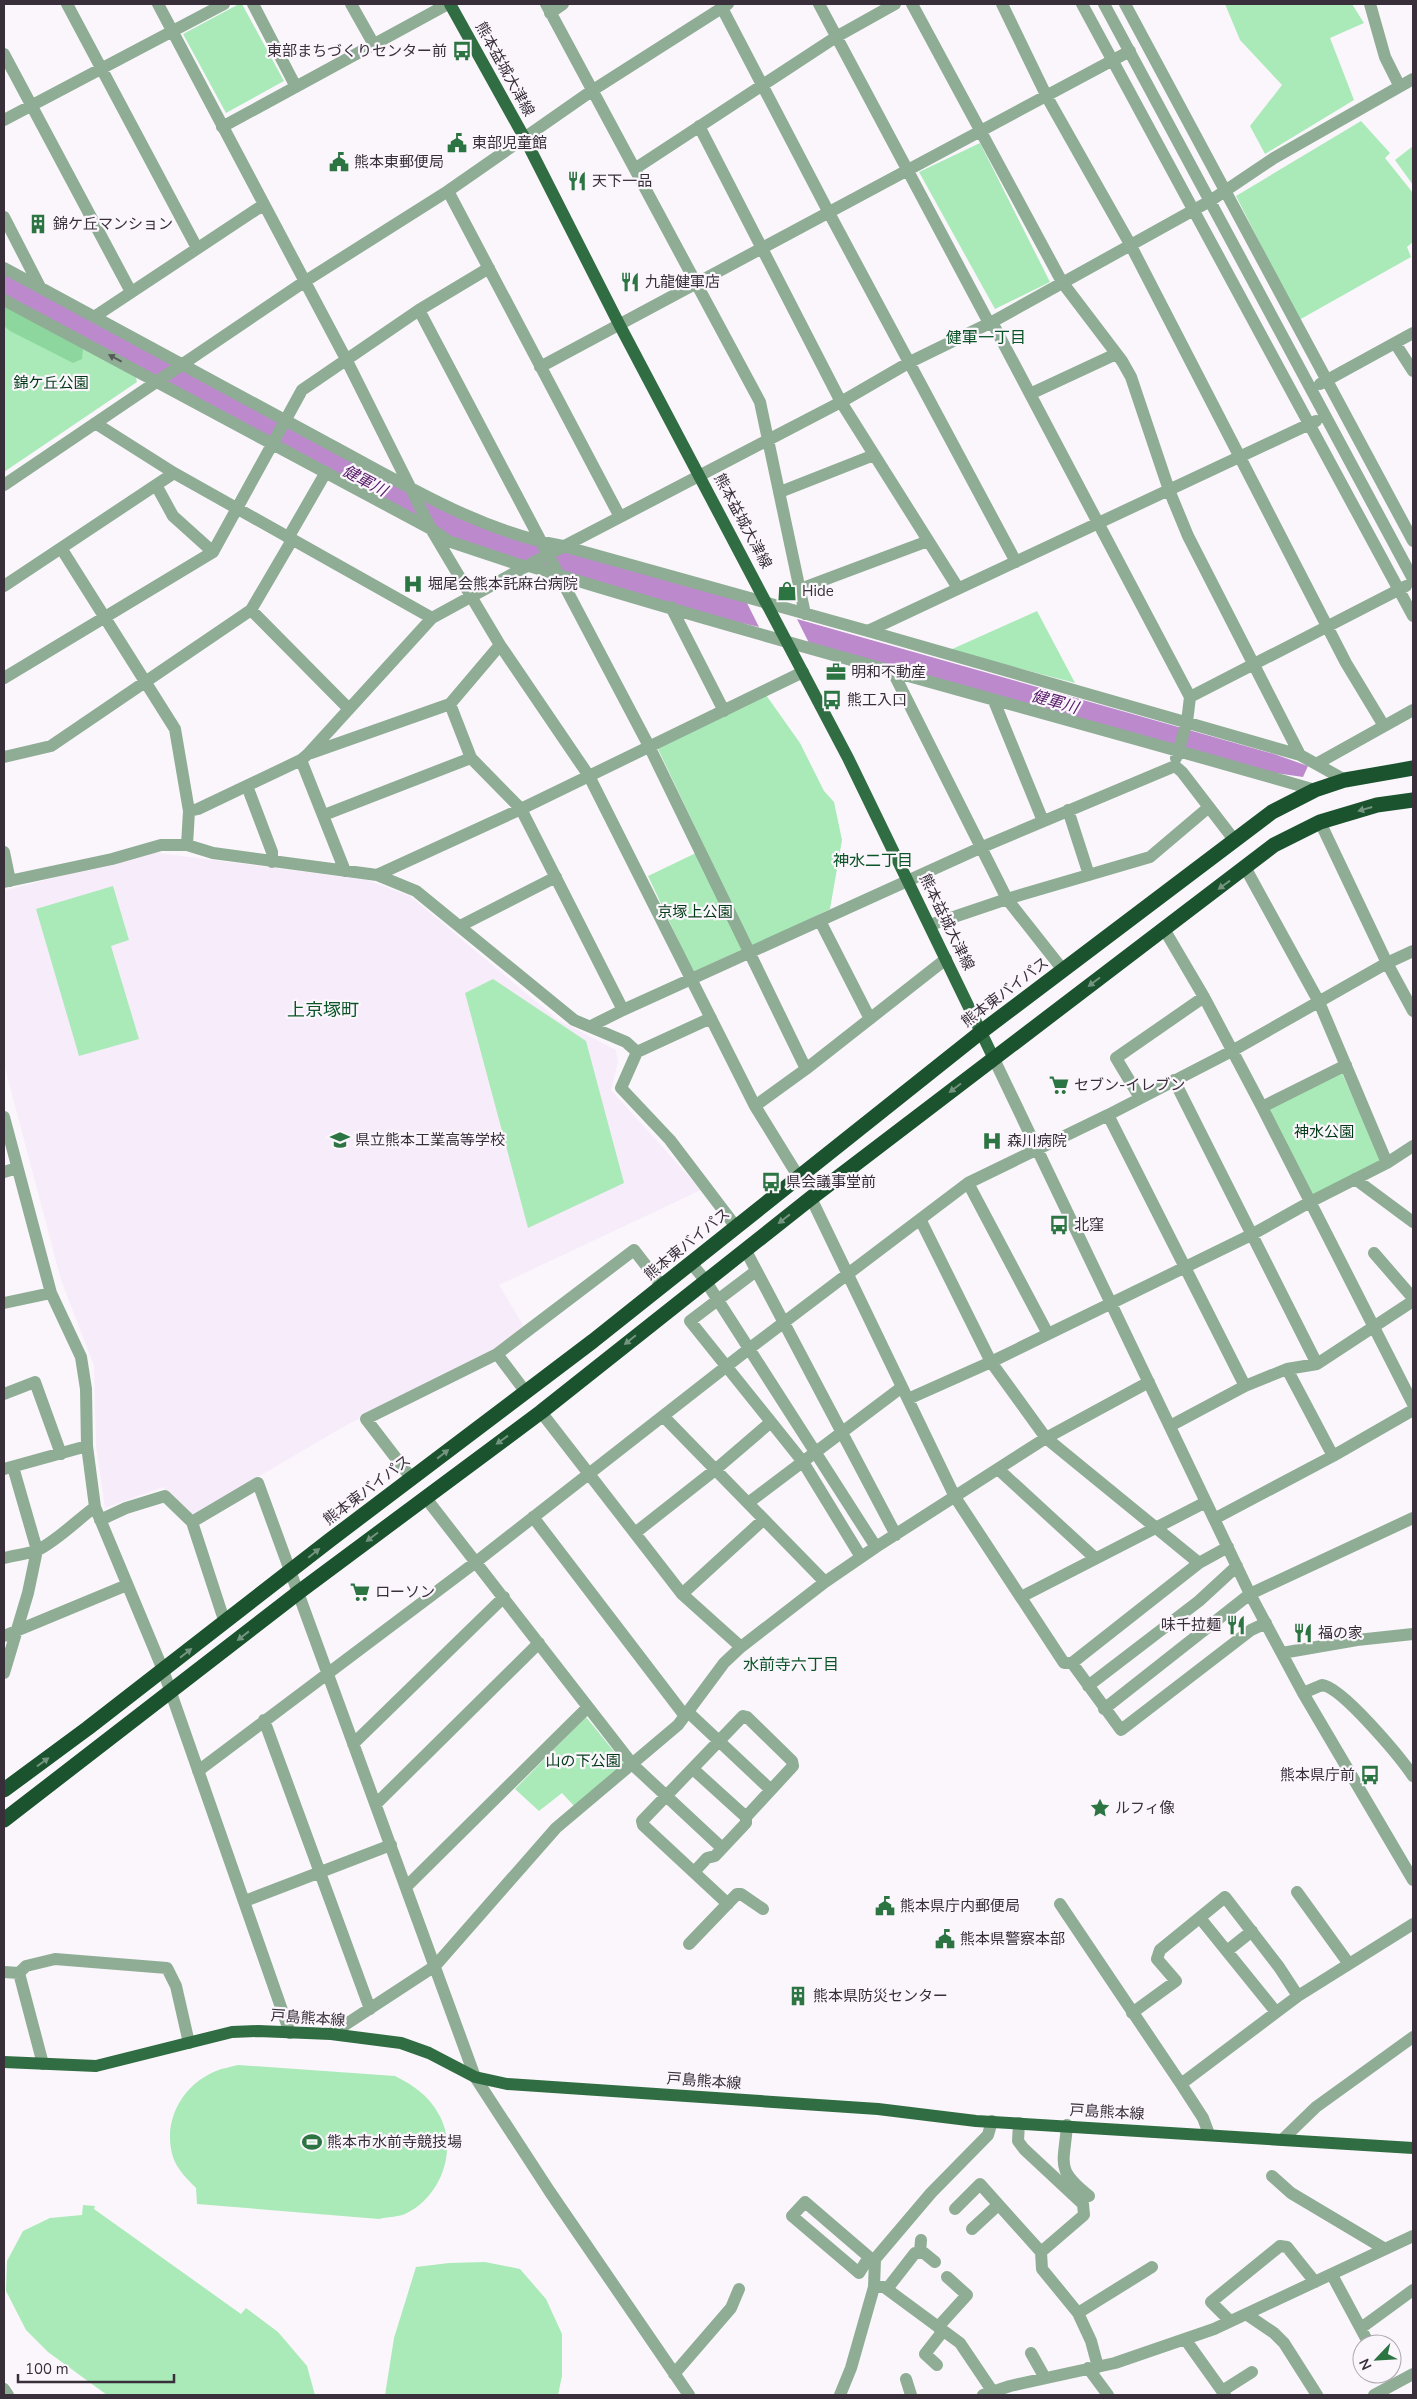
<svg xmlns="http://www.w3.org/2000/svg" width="1417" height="2399" viewBox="0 0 1417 2399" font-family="'Nunito Sans','Noto Sans JP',sans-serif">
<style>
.built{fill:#f7ecfa}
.green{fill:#aaeab8}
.forest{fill:#8dd79e}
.water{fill:#bc8acc}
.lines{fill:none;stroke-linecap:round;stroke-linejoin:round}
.minor{stroke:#8ead94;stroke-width:12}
.major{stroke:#316d42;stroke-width:12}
.highway{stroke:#1a532d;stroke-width:15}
.oneway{fill:#565b5a}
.oneway2{fill:#749480}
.labels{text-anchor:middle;stroke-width:4.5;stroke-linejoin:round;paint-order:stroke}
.poi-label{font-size:15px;fill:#382f3b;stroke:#fbf6fc;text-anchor:start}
.street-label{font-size:15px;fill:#382f3b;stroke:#fbf6fc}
.park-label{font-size:15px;fill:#003916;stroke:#fbf6fc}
.neighbourhood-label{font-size:16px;fill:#0b5428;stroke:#fbf6fc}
.water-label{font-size:16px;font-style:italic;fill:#571969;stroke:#fbf6fc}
.quarter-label{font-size:18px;fill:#0b5428;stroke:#fbf6fc}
</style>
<rect width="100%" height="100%" fill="#fbf6fc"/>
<path class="built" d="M151,852L367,880L410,896L558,1020L616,1050L618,1062L611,1090L701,1190L499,1285L525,1328L494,1351L343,1427L193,1515L163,1487L105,1508L96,1445L94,1366L61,1280L4,1064V891Z"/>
<path class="green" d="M239,4H242L284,81L226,113L183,34Z
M1225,4H1352L1364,23L1330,38L1354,100L1265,154L1250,126L1282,85L1240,40Z
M1361,121L1390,153L1385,158L1413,193V242L1407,247L1411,257L1299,320L1236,196Z
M980,143L1050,282L995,309L919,172Z
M1413,146V185L1395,160Z
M4,303L135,374L137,382L4,472Z
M1037,611L1075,683L950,650Z
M766,695L800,743L824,791L834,802L842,840L830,909L752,947L658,749Z
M698,852L743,949L693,972L648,876Z
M113,886L129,940L111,946L139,1039L79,1056L36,909Z
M493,979L586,1041L624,1183L528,1228L465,993Z
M1341,1071L1384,1165L1311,1197L1269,1109Z
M586,1717L625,1765L574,1806L562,1793L539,1811L515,1789Z
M238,2065L395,2076C413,2085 428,2095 438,2113C459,2147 442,2197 405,2214C398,2217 387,2217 379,2219L197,2204L196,2188C187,2179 177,2169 173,2157C162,2121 182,2085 216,2071C223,2068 231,2067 238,2065Z
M83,2205L95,2206L94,2209L241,2314L246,2308L278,2332L307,2366L315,2395H107L48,2352L26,2330L6,2291L7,2261L23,2231L50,2218L82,2215Z
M485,2262L520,2269L546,2299L562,2334V2376L558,2395H385L394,2338L416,2267L449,2263Z"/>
<path class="forest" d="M4,305L83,349L82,359L73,363L10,331L4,326Z"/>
<path class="water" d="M4,273L402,488L592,559L746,601L759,627L715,617L458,542L4,296Z
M797,619L1274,754L1308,766L1303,777L1269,772L809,643Z"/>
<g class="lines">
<path class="minor" d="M67,4L197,248
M158,4L347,361L431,529L500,645L589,776L755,1106L798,1176
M253,4L296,87
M351,4L373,43
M546,4L760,402L805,614
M819,4L989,323
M912,4L1062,282L1122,361L1131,377L1169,490L1188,536L1300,755L1345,780
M1002,4L1047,97L1130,244L1346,663L1384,726
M1082,4L1413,616
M1104,4L1413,579
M1125,4L1413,541
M1370,4L1385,57L1399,85
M722,8L828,211L1016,562
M550,13L563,4
M4,54L131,292
M4,120L224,4
M699,126L841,402L958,588
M222,127L448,4
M636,168L836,37L895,4
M448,191L620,517
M4,217L40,287
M4,268C113,326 220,386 329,444C404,484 479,531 563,546L868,631L1300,755
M4,300L431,529L448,541L526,567
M419,310L650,748L806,1069
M94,317L263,205
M992,322L1190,697L1187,722L1176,758
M1395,343L1413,371
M540,367L1130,51
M1320,384L1413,333
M1030,394L1116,354
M95,423L174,473L432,618
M4,485L304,282L448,191L593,90L728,4
M156,485L173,516L213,552
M780,492L874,455
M288,538L326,472
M61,548L175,729L189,811L187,845
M529,566C789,646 1053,714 1315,790
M4,586L174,473
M800,589L928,541
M671,607L724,711
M251,610L349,709
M868,631L1316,421
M893,672L1007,899L1063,970
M4,678L213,552L302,390L419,310L489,268
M1190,697L1406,586
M994,701L1043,821
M450,704L500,645
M311,753L450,704L471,758L521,809L623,1010
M4,757L51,746L251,610L292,540
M301,760L345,871
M1318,763L1413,710
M1175,766L1182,772L1235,841
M247,786L272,852V862
M1068,810L1089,875
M189,811L198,809L301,760L308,754L432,618L549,554L841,402L910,362L992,322L1210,201L1274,158L1413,79
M324,815L471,758
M1320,822L1387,963L1413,1011
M4,852L10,881
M1246,869L1319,1002L1387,1163
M377,875L521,809L803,672
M4,882L112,859L161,845H187L213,853L377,875L416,891L574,1020L626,1042L637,1052L621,1088L670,1140L736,1227
M820,921L870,1019
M930,925L1007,899L1150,857L1209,807
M460,926L556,877
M1164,929L1204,997L1262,1107L1413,1404
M591,1026L623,1010L980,848L1175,766
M637,1052L711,1018
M994,1059L1250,1594L1303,1693L1413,1880
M1174,1080L1317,1364
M1140,1098L1116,1058L1204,997
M755,1106L806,1069L946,959
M1262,1107L1346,1065
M1108,1115L1245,1386
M4,1117L51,1293L81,1357L86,1389L87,1446L95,1507L163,1670L290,2033
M4,1172L17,1168
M1355,1179L1413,1222
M968,1183L1048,1334
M811,1198L955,1497L1064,1663H1072L1121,1730L1251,1630L1266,1623
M920,1219L991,1362L1046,1438L1199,1563
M745,1249L896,1535
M1374,1253L1413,1298
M691,1263L705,1280L876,1547
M4,1303L51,1293
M1287,1369L1333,1456
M525,1391L497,1354L634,1250L662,1286
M4,1394L35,1382L61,1454
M908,1399L991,1362L1251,1235L1310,1202L1387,1163L1413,1146
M541,1412L682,1594L741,1647
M664,1417L825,1582
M771,1422L803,1462L861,1557
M1170,1426L1245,1386L1287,1369L1317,1364L1413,1301
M4,1469L87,1446
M998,1469L1095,1558
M412,1479L366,1419L497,1354
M425,1497L633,1765L722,1848
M748,1503L902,1387
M533,1517L685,1716
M1214,1519L1333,1456L1413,1410
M100,1520L126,1508L165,1496L192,1522L258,1483L475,2077L550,2192L689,2395
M192,1522L225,1623
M635,1533L715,1470L771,1422L690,1321L756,1271
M4,1558C15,1555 28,1554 38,1550C59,1539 76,1521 95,1507
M682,1594L763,1520
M1021,1597L1206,1502
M4,1636L127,1585
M1282,1653L1357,1640L1413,1634
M1072,1663L1199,1563L1228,1547
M4,1673L28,1593L37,1550L13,1467
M1088,1686L1199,1601L1237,1566
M1303,1693L1322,1685C1342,1687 1400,1757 1413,1776
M1104,1709L1250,1594L1413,1518
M688,1712L771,1790
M264,1720L370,2009
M353,1744L504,1597
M693,1769L746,1817
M198,1771L476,1562L750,1348L968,1183L1108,1115L1232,1051L1387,963L1413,951
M377,1803L539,1643
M694,1872L707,1858L715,1856L746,1823V1817L793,1766L792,1761L747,1717L743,1716L642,1821L643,1825L728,1904
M406,1887L588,1707
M1297,1892L1349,1964
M245,1901L391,1845
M1060,1904L1181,2084L1203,2118L1209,2134
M1200,1918L1276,2012
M689,1944L737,1894H741L763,1909
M1227,1951L1252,1931
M4,1972L19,1973L43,2064
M19,1973L26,1966L55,1959L167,1968L176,1986L189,2043
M1132,2013L1176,1981L1157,1959L1160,1950L1225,1897L1279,1967L1298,1996
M331,2034L435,1966L556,1828L678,1725L724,1663L741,1647L825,1582L876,1547L1046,1438L1149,1382
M1181,2084L1298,1996L1413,1924
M1019,2123L1018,2141L1024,2149L1083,2204L1084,2215L1041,2252L1042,2269L1078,2313L1091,2341L1098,2367
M1067,2125C1064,2165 1055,2169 1089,2196
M1283,2139L1316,2107L1413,2037
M1272,2176L1291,2193L1385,2249
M805,2202L869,2257L859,2273L792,2216Z
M955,2209L980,2184L1041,2252
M972,2229L998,2205
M920,2253L921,2240
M1332,2275L1369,2344
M874,2287L875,2259L931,2193L988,2135L992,2121
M887,2289L915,2253H924L935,2262
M1078,2313L1152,2267
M1246,2314L1274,2333L1284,2343L1317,2395
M1229,2320L1211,2302L1280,2246L1287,2247L1315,2282
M938,2327L967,2295L947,2277
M1361,2328L1413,2290
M1185,2339L1225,2395
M1031,2353L1045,2378
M937,2365L925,2354L943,2331
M1088,2368L1108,2395
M674,2374L731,2308L739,2289
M906,2379L911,2395
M4,2389L8,2395
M1222,2391L1252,2372
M840,2395L851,2368L874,2287H884L960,2343L993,2392
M983,2395L1010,2386L1115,2363L1214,2329L1413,2236
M1374,2395L1413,2374"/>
<path class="major" d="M450,4L524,137L619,324L848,758L994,1059
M4,2062L96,2066L232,2032L258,2031L331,2034L401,2043L429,2053L475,2077L507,2084L878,2109L976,2121L1413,2148"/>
<path class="highway" d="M4,1790L88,1728L330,1540L593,1341L981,1032L1272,812L1315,790L1345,780L1413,768
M4,1820L299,1592L541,1412L811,1198L1274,845L1320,822L1377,805L1413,800"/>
</g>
<defs><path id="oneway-solid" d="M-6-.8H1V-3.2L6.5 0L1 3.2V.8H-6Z" transform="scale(1.25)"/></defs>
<use class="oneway" href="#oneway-solid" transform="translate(115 358) rotate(-152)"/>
<g class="oneway2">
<use href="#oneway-solid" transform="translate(1365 809) rotate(164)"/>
<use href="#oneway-solid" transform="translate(1224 885) rotate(144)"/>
<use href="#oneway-solid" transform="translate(1094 982) rotate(143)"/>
<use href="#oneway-solid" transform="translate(955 1088) rotate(143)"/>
<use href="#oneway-solid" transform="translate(784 1219) rotate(142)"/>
<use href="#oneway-solid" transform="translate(630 1340) rotate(141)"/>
<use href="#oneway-solid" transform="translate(502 1440) rotate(144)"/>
<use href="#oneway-solid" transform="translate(443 1454) rotate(-38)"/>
<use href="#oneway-solid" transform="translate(372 1537) rotate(143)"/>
<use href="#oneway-solid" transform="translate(314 1553) rotate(-39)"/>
<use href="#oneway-solid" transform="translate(243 1636) rotate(142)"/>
<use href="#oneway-solid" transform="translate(186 1653) rotate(-38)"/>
<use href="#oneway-solid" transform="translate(43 1762) rotate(-36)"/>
</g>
<defs>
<symbol id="bus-bare" viewBox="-9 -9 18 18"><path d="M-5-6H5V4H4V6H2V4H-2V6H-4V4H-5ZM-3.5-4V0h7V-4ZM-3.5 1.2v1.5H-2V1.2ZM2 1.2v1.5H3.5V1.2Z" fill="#2c7543" stroke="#fbf6fc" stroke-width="2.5" paint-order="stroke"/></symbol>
<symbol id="civic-bare" viewBox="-9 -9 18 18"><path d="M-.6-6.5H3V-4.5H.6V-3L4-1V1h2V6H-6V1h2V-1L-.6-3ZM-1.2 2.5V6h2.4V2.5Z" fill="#2c7543" stroke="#fbf6fc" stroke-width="2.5" paint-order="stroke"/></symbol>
<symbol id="restaurant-bare" viewBox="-9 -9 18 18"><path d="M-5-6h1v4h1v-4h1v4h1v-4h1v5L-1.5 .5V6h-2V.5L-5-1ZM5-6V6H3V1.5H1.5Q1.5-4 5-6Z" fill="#2c7543" stroke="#fbf6fc" stroke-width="2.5" paint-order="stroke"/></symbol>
<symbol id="building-bare" viewBox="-9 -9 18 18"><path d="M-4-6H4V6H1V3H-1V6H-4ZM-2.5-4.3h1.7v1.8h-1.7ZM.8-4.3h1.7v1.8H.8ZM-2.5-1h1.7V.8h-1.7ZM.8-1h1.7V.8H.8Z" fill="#2c7543" stroke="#fbf6fc" stroke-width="2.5" paint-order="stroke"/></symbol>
<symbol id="hospital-bare" viewBox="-9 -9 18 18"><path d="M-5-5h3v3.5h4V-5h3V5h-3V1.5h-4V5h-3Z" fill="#2c7543" stroke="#fbf6fc" stroke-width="2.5" paint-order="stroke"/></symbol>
<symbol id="shop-bare" viewBox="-9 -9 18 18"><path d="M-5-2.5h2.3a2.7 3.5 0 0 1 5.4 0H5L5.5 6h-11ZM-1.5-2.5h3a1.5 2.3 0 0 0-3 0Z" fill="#2c7543" stroke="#fbf6fc" stroke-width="2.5" paint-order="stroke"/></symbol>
<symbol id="office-bare" viewBox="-9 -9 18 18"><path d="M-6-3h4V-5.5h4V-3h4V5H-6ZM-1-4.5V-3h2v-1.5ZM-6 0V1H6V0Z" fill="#2c7543" stroke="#fbf6fc" stroke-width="2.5" paint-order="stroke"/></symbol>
<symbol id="supermarket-bare" viewBox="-9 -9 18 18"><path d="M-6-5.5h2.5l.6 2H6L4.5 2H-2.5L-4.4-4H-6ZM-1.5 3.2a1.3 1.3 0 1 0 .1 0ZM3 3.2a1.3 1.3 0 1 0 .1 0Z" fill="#2c7543" stroke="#fbf6fc" stroke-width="2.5" paint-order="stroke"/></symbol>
<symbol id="school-bare" viewBox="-9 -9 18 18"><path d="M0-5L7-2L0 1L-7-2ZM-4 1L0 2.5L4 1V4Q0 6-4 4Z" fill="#2c7543" stroke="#fbf6fc" stroke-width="2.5" paint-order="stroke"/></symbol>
<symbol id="sight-bare" viewBox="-9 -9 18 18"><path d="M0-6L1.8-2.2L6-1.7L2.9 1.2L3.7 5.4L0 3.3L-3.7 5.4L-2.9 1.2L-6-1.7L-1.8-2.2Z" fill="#2c7543" stroke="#fbf6fc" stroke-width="2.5" paint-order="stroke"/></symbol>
<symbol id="stadium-bare" viewBox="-9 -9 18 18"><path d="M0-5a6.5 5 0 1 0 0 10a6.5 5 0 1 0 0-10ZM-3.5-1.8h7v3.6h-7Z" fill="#2c7543" stroke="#fbf6fc" stroke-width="2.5" paint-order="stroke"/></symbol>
</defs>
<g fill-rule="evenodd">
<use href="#bus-bare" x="448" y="37" width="28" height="28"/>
<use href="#civic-bare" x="443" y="129" width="28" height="28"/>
<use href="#civic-bare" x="325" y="148" width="28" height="28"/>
<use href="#restaurant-bare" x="563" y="167" width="28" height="28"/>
<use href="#building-bare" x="24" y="210" width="28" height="28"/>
<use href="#restaurant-bare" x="616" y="268" width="28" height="28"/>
<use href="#hospital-bare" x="399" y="570" width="28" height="28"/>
<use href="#shop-bare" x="773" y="577" width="28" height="28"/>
<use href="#office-bare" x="822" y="658" width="28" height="28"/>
<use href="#bus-bare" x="818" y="686" width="28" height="28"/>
<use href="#supermarket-bare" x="1045" y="1071" width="28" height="28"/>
<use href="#school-bare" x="326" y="1126" width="28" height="28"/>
<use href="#hospital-bare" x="978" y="1127" width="28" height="28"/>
<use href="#bus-bare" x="757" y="1168" width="28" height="28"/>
<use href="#bus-bare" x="1045" y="1211" width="28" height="28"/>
<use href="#supermarket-bare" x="346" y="1578" width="28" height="28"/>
<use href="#restaurant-bare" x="1222" y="1611" width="28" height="28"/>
<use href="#restaurant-bare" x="1289" y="1619" width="28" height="28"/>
<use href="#bus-bare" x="1356" y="1761" width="28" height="28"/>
<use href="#sight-bare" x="1086" y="1794" width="28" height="28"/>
<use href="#civic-bare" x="871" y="1892" width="28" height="28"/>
<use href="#civic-bare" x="931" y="1925" width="28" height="28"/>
<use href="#building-bare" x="784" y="1982" width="28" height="28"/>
<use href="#stadium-bare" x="298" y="2128" width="28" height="28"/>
</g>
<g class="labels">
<g class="poi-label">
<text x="447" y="56" text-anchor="end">東部まちづくりセンター前</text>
<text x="472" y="148">東部児童館</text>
<text x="354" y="167">熊本東郵便局</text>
<text x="592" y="186">天下一品</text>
<text x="53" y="229">錦ケ丘マンション</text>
<text x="645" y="287">九龍健軍店</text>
<text x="428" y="589">堀尾会熊本託麻台病院</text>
<text x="802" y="596">Hide</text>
<text x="851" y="677">明和不動産</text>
<text x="847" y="705">熊工入口</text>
<text x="1074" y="1090">セブン-イレブン</text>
<text x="355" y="1145">県立熊本工業高等学校</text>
<text x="1007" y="1146">森川病院</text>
<text x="786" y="1187">県会議事堂前</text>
<text x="1074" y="1230">北窪</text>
<text x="375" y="1597">ローソン</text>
<text x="1221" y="1630" text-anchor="end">味千拉麺</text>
<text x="1318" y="1638">福の家</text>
<text x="1355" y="1780" text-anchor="end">熊本県庁前</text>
<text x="1115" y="1813">ルフィ像</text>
<text x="900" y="1911">熊本県庁内郵便局</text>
<text x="960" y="1944">熊本県警察本部</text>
<text x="813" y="2001">熊本県防災センター</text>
<text x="327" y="2147">熊本市水前寺競技場</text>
</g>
<g class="street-label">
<text transform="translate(505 69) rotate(61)" y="5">熊本益城大津線</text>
<text transform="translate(743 521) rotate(62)" y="5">熊本益城大津線</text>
<text transform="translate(947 922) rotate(64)" y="5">熊本益城大津線</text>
<text transform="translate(1005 992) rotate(-37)" y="5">熊本東バイパス</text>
<text transform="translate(687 1244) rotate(-39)" y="5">熊本東バイパス</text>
<text transform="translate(367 1490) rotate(-37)" y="5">熊本東バイパス</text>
<text transform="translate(308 2018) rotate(4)" y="5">戸島熊本線</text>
<text transform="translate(704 2081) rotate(4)" y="5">戸島熊本線</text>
<text transform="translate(1107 2112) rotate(3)" y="5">戸島熊本線</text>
</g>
<g class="park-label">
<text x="51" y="388">錦ケ丘公園</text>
<text x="695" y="917">京塚上公園</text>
<text x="1324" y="1137">神水公園</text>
<text x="583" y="1766">山の下公園</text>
</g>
<g class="neighbourhood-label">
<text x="986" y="343">健軍一丁目</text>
<text x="873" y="866">神水二丁目</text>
<text x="791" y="1670">水前寺六丁目</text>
</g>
<g class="water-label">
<text transform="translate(365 480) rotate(28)" y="6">健軍川</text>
<text transform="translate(1055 701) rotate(16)" y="6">健軍川</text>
</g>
<g class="quarter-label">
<text x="323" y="1016">上京塚町</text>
</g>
</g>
<rect width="1417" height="2399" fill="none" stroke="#382f3b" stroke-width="10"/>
<g transform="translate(1377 2359) rotate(245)"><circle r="24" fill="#fbf6fc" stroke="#ada6af"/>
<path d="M0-4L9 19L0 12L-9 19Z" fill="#2c7543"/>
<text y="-8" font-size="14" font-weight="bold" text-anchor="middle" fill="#382f3b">N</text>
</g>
<path d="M18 2374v8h156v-8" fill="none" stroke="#382f3b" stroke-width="2.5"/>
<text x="25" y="2374" font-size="15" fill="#382f3b" stroke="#fbf6fc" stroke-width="4" paint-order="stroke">100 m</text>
</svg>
